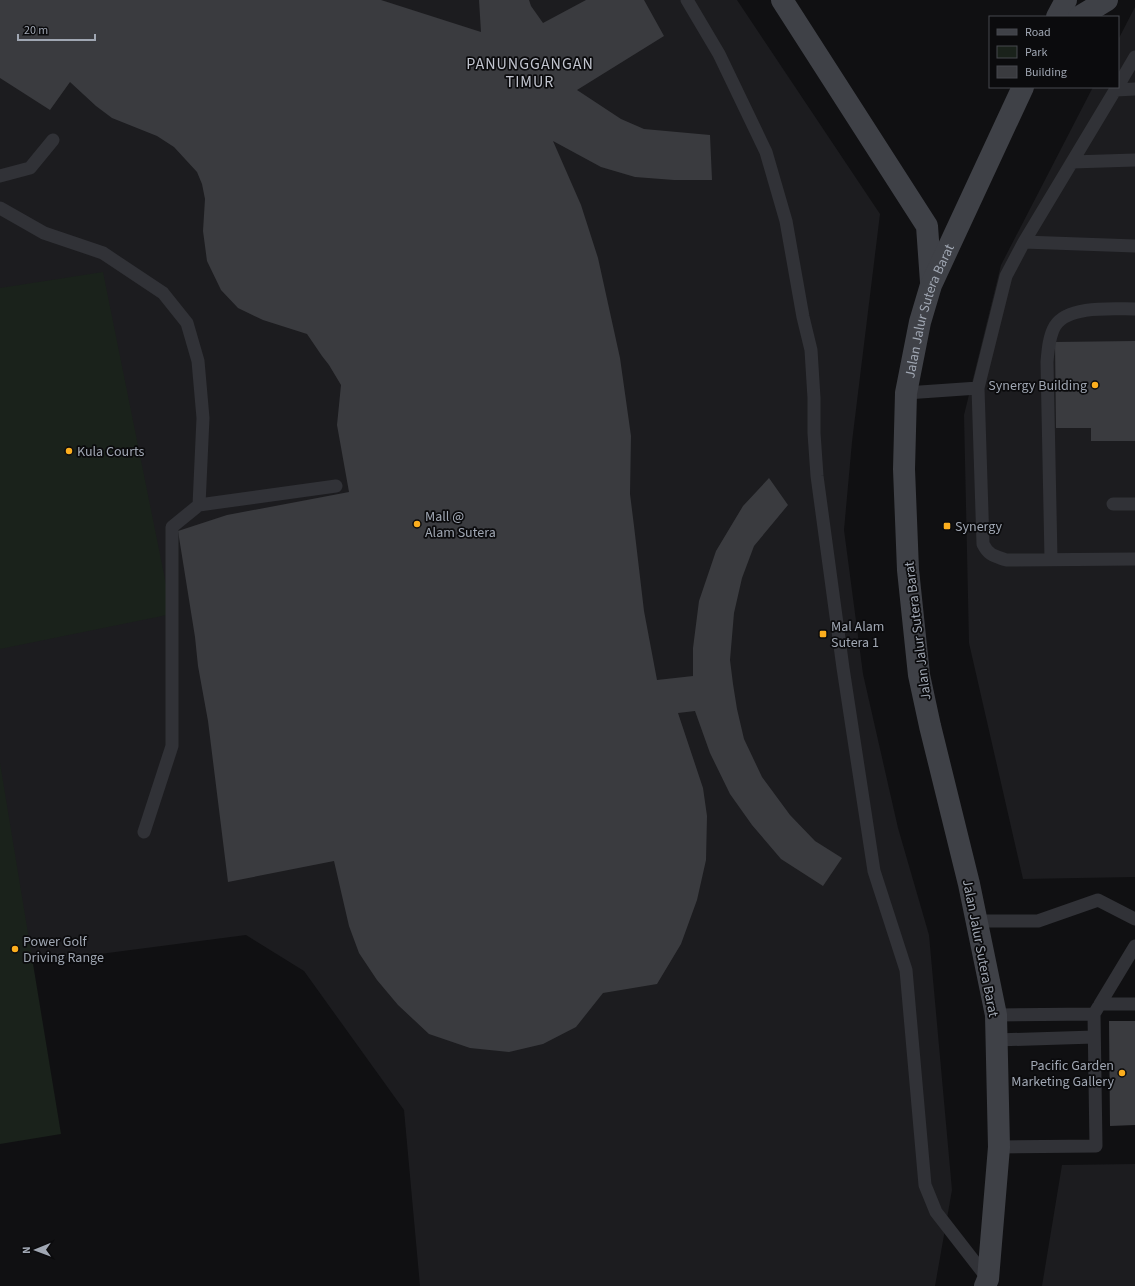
<svg xmlns="http://www.w3.org/2000/svg" width="1135" height="1286" viewBox="0 0 1135 1286" font-family="'Source Sans 3',sans-serif">
<style>
.built{fill:#1c1c1f}
.green{fill:#1a221b}
.building{fill:#3a3b3f}
.lines{fill:none;stroke-linecap:round;stroke-linejoin:round}
.lane{stroke:#313237;stroke-width:13}
.secondary{stroke:#3f4147;stroke-width:22}
.poi-dot{fill:#fcae1e;stroke:#0b0b0d;stroke-width:1.5}
.labels{text-anchor:middle;stroke-width:3.5;stroke-linejoin:round;paint-order:stroke}
.street-label{font-size:14px;fill:#a0a7b3;stroke:#0b0b0d}
.poi-label{font-size:14px;fill:#a0a7b3;stroke:#0b0b0d;text-anchor:start}
.quarter-label{font-size:16px;letter-spacing:1px;fill:#c2c5cf;stroke:#0b0b0d}
</style>
<rect width="100%" height="100%" fill="#101012"/>
<path class="built" d="M0,0H737L880,214L852,442L844,530L863,674L898,828L929,935L952,1190L935,1286H420L404,1110L304,971L246,935L0,967Z
M1135,7V877L1023,879L969,643L964,415L1001,265L1093,87H1118V40Z
M1135,1164V1286H1042L1062,1165Z"/>
<path class="green" d="M103,272L172,614L0,649V288Z
M0,763L61,1134L0,1144Z"/>
<path class="building" d="M0,0H381L481,32L479,0H529L531,6L543,23L586,0H644L664,36L577,90L621,119L644,129L710,135L712,180H674L635,177L601,167L553,141L581,205L598,258L620,358L631,436L630,494L634,526L644,611L657,680L693,676V648L699,601L716,551L743,506L769,478L788,505L754,546L742,578L734,613L730,660L733,684L737,709L744,739L762,777L790,815L815,841L842,858L823,886L781,859L752,825L730,794L710,753L695,711L678,713L703,788L707,816L706,860L697,900L681,944L657,984L603,993L576,1027L543,1044L509,1052L470,1048L429,1034L398,1005L377,980L359,953L349,926L334,861L228,882L208,721L198,666L195,637L178,531L227,515L349,492L337,425L341,385L329,365L322,356L307,334L263,320L238,308L221,290L207,261L203,231L205,199L202,184L197,172L174,147L157,136L112,118L96,106L70,82L50,110L0,78Z
M1135,341V441H1091V428H1056L1055,342Z
M1109,1021H1135V1125L1110,1126Z"/>
<g class="lines">
<path class="lane" d="M687,0L719,54L766,152L786,221L803,317L811,350L814,398V433L817,476L843,668L874,871L906,970L925,1185L936,1212L988,1279
M1118,86L1135,57
M1117,87L1024,242L1006,276L978,388L983,544C989,556 995,556 1006,560L1135,559
M1116,90L1135,89
M1072,162L1135,160
M0,176L30,168L53,140
M0,208L44,233L103,253L163,293L187,323L198,361L203,418L199,505L172,527V746L144,832
M1024,242L1135,246
M906,393L978,388
M1113,504H1135
M199,505L336,486
M1051,559L1047,362C1048,350 1049,336 1055,326C1068,305 1113,309 1135,309
M977,921H1038L1098,900L1135,919
M1100,1004H1135
M996,1015L1094,1014
M996,1040L1094,1037
M999,1147L1096,1146L1094,1014L1135,946"/>
<g class="secondary">
<path d="M782,0L927,226L931,282"/>
<path d="M1057,17L1066,0"/>
<path d="M1079,17L1107,0"/>
<path id="s1" d="M985,1286L988,1279L999,1147L996,1015L969,884L930,726L919,675L908,570L904,469L906,393L920,322L931,285L1023,87"/>
</g>
</g>
<g class="poi-dot">
<circle cx="1095" cy="385" r="4"/>
<circle cx="69" cy="451" r="4"/>
<circle cx="417" cy="524" r="4"/>
<rect x="943" y="522" width="8" height="8" rx="2"/>
<rect x="819" y="630" width="8" height="8" rx="2"/>
<circle cx="15" cy="949" r="4"/>
<circle cx="1122" cy="1073" r="4"/>
</g>
<g class="labels">
<g class="street-label">
<text dy="5" stroke="none"><textPath href="#s1" startOffset="989">Jalan Jalur Sutera Barat</textPath></text>
<text transform="translate(917 631) rotate(-97)" y="5">Jalan Jalur Sutera Barat</text>
<text transform="translate(981 948) rotate(79)" y="5">Jalan Jalur Sutera Barat</text>
</g>
<g class="poi-label">
<text x="1087" y="390" text-anchor="end">Synergy Building</text>
<text x="77" y="456">Kula Courts</text>
<text x="425" y="521">Mall @<tspan x="425" dy="16">Alam Sutera</tspan></text>
<text x="955" y="531">Synergy</text>
<text x="831" y="631">Mal Alam<tspan x="831" dy="16">Sutera 1</tspan></text>
<text x="23" y="946">Power Golf<tspan x="23" dy="16">Driving Range</tspan></text>
<text x="1114" y="1070" text-anchor="end">Pacific Garden<tspan x="1114" dy="16">Marketing Gallery</tspan></text>
</g>
<g class="quarter-label">
<text x="530" y="69">PANUNGGANGAN<tspan x="530" dy="18">TIMUR</tspan></text>
</g>
</g>
<rect x="989" y="16" width="130" height="72" fill="#0b0b0d" stroke="#47494f"/>
<rect x="997" y="29" width="20" height="6" fill="#3f4147" stroke="#47494f"/>
<text x="1025" y="36" font-size="12" fill="#a0a7b3">Road</text>
<rect x="997" y="46" width="20" height="12" fill="#1a221b" stroke="#47494f"/>
<text x="1025" y="56" font-size="12" fill="#a0a7b3">Park</text>
<rect x="997" y="66" width="20" height="12" fill="#3a3b3f" stroke="#47494f"/>
<text x="1025" y="76" font-size="12" fill="#a0a7b3">Building</text>
<g transform="translate(36 1250) rotate(269)" stroke="#0b0b0d" stroke-width="3" paint-order="stroke">
<path d="M0-3L7 15L0 10L-7 15Z" fill="#a0a7b3"/>
<text y="-6" font-size="11" font-weight="bold" text-anchor="middle" fill="#a0a7b3">N</text>
</g>
<path d="M18 34v6h77v-6" fill="none" stroke="#a0a7b3" stroke-width="2"/>
<text x="24" y="34" font-size="12" fill="#a0a7b3" stroke="#0b0b0d" stroke-width="3" paint-order="stroke">20 m</text>
</svg>
